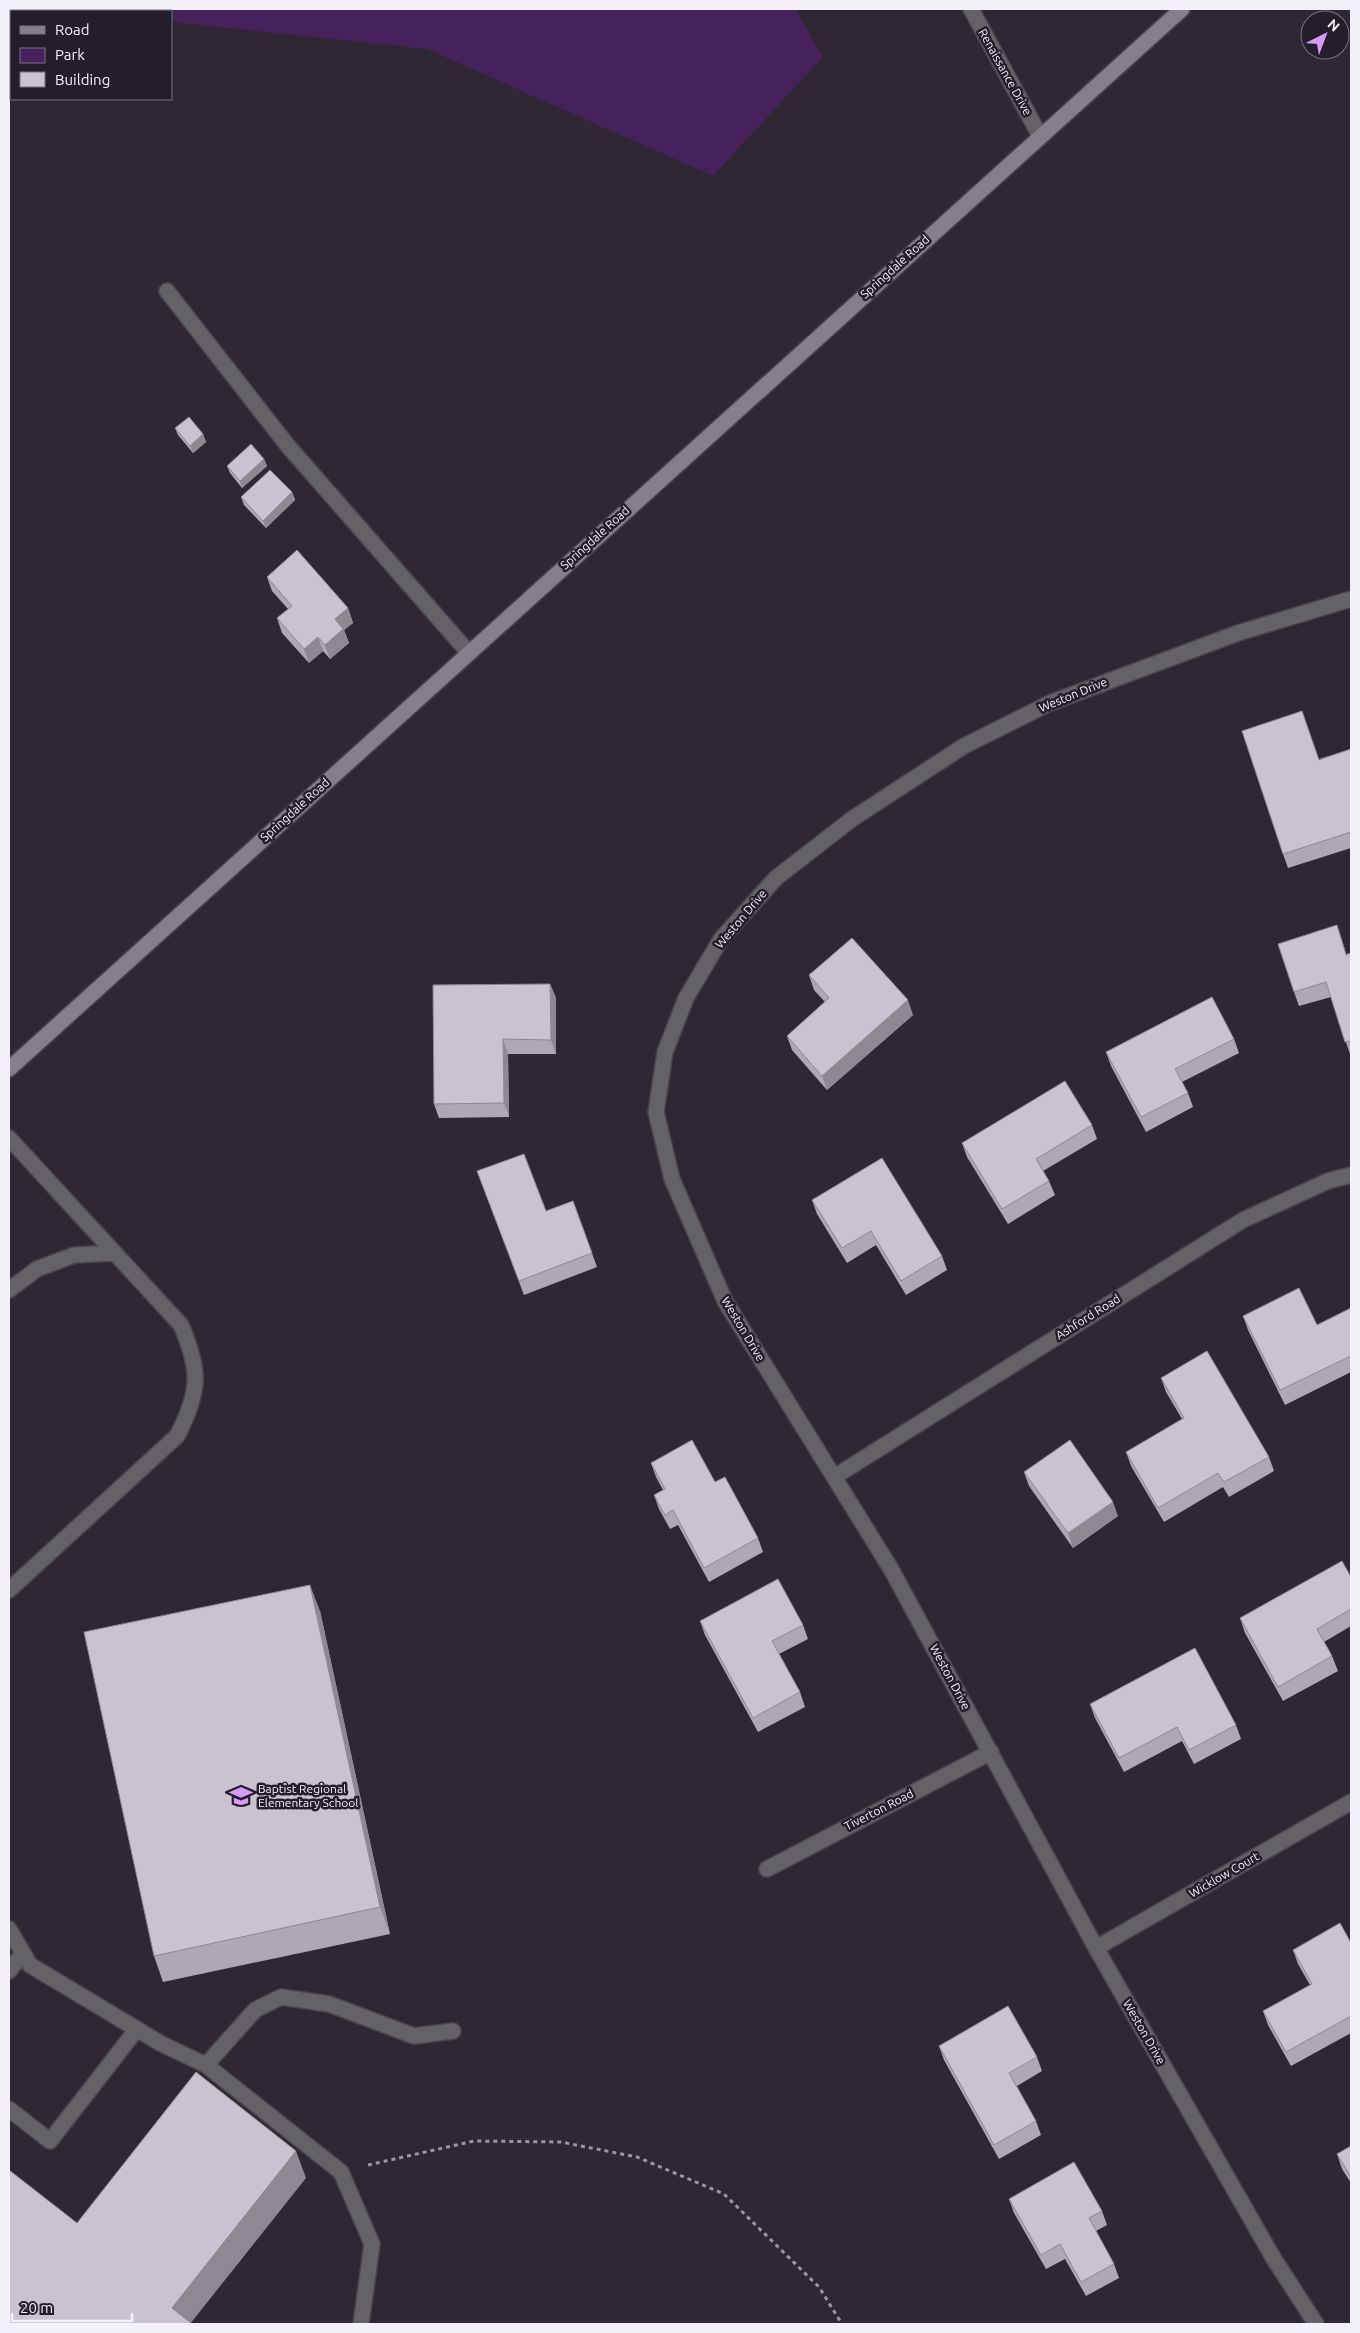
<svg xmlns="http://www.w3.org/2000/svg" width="1360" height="2333" viewBox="0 0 1360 2333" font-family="Ubuntu,sans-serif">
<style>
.green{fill:#47215c}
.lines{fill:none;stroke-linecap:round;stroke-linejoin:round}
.lane-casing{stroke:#4b444f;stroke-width:18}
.street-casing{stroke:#4b444f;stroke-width:18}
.secondary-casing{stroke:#4b444f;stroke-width:18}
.path{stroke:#9b96a0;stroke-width:3;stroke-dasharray:4 4;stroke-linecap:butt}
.lane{stroke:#646167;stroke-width:15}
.street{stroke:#646167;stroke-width:15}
.secondary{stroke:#847f88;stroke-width:15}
.wall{fill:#afa7b4}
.shaded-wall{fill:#8e8892}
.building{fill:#cbc2d1;stroke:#8e8892}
.labels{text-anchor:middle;stroke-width:5;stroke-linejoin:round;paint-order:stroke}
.street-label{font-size:12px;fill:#f4f0f8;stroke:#251e2a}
.poi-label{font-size:12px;fill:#f4f0f8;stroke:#251e2a;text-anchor:start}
</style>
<rect width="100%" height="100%" fill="#2f2834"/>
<path class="green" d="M54,9H795L823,57L713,176L427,49L171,22V11H77Z"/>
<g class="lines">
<defs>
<path id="lane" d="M167,291L288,446L469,653
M9,1138L181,1325C201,1371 200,1392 177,1436L9,1590
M9,1290L37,1269L74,1255L114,1253
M9,1971L23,1953
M206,2065L255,2010L281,1997L329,2004L414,2036L453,2031
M9,2109L50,2141L137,2029"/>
<path id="street" d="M971,9L1040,136
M834,1477L1243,1220L1328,1181L1351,1175
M767,1869L991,1752
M9,1929L30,1965L160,2043L206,2065L341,2172L372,2244L361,2324
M1096,1948L1351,1802
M1316,2324L1274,2259L1096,1948L891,1569L725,1301L672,1179L656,1112L665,1052L686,998L721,939L776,878L852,819L964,746L1050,703L1238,633L1351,599"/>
<path id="secondary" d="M9,1069L1182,9"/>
</defs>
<use href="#lane" class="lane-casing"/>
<use href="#street" class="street-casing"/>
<use href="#secondary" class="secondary-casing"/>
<path class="path" d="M368,2165L474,2141L561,2142L637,2157L724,2194L819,2287L842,2324"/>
<use href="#lane" class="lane"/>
<use href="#street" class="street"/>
<use href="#secondary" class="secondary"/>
</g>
<path class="wall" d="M175,428L203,434L206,442L193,453L178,435Z
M264,459L267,466L242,488L230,473L227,466Z
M292,492L295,500L266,528L244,505L241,497Z
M267,577L348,608L353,623L344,630L349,643L330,659L323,651L309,663L282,633L277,618L288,609L272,591Z
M1351,749V848L1288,868L1283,854L1319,759Z
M1337,925L1346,954L1351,953V1057L1331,997L1299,1006L1294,992Z
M809,975L913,1015L827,1090L792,1050L787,1036L825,1002L814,990Z
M550,984L556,998V1054H508L509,1117L439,1118L434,1104Z
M1234,1039L1239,1053L1182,1082L1188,1093L1193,1107L1146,1132L1111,1066L1106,1052Z
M1092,1125L1097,1139L1043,1171L1049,1181L1055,1195L1008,1224L967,1157L962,1143Z
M477,1171L546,1211L573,1201L597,1267L524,1295Z
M812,1200L942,1256L947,1270L906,1295L876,1245L847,1263L817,1214Z
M1351,1308V1372L1285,1405L1248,1330L1243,1316L1317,1325Z
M1161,1378L1269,1457L1274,1471L1229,1497L1223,1487L1164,1522L1131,1466L1126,1452L1182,1419L1166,1392Z
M651,1463L715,1482L758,1538L763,1552L709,1582L678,1525L670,1529L659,1509L654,1495L663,1490L656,1477Z
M1024,1472L1118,1516L1073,1548L1029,1486Z
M1351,1577V1626L1324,1642L1332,1656L1338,1671L1283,1701L1245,1633L1240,1618Z
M320,1611L390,1934L163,1982L154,1956Z
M700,1621L803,1625L808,1639L779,1654L800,1692L805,1707L758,1732L705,1635Z
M1090,1704L1236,1725L1241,1739L1194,1764L1182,1741L1124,1772L1095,1718Z
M1351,1943V2033L1291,2066L1268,2025L1263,2011L1310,1985L1298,1964L1293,1950Z
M939,2046L1037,2057L1042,2071L1017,2086L1036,2121L1041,2135L999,2159L944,2060Z
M1351,2146V2183L1342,2169L1337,2154Z
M1009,2199L1102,2211L1107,2225L1096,2231L1114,2264L1119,2278L1086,2296L1065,2259L1046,2269L1014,2213Z"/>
<path class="shaded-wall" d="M203,434L206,442L193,453L190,446Z
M264,459L267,466L242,488L240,481Z
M292,492L295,500L266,528L263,521Z
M348,608L353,623L344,630L349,643L330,659L325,645L335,619Z
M318,637L323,651L309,663L304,649Z
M1337,925L1342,940L1351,969L1346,955Z
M550,984L556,998V1054L551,1040Z
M908,1000L913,1015L827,1090L822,1076Z
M503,1039L508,1054L509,1117L504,1103Z
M1113,1502L1118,1516L1073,1548L1068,1533Z
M310,1585L320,1611L390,1934L380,1907Z
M296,2151L306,2178L190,2324L172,2308Z"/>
<path class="building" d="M189,417L203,434L190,446L175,428Z
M251,444L264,459L240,481L227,466Z
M270,470L292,492L263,521L241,497Z
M297,550L348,608L335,619L343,629L325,645L318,637L304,649L277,618L292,606L267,577Z
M1302,711L1319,760L1351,749V832L1283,854L1242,731Z
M1337,925L1346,955L1351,953V1041L1345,1042L1326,982L1294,992L1278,944Z
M852,938L908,1000L822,1076L787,1036L829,998L809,975Z
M550,984L551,1040L503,1039L504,1103L434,1104L433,985Z
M1212,997L1234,1039L1175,1069L1188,1093L1141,1117L1106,1052Z
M1065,1081L1092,1125L1036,1159L1049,1181L1002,1209L962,1143Z
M524,1154L546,1211L573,1201L592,1253L519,1281L477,1171Z
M882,1158L942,1256L901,1281L871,1231L842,1248L812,1200Z
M1299,1288L1317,1325L1351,1308V1356L1280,1390L1243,1316Z
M1207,1351L1269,1457L1224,1482L1218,1473L1158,1508L1126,1452L1184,1418L1161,1378Z
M692,1440L715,1482L725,1477L758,1538L704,1568L673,1510L665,1515L654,1495L665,1489L651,1463Z
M1070,1440L1113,1502L1068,1533L1024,1472Z
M1342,1561L1351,1577V1609L1317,1629L1332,1656L1278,1687L1240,1618Z
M778,1579L803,1625L772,1641L800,1692L753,1718L700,1621Z
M310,1585L380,1907L154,1956L84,1632Z
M1195,1648L1236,1725L1189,1750L1177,1727L1119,1758L1090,1704Z
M1340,1923L1351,1943V2016L1286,2052L1263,2011L1312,1984L1293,1950Z
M1008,2006L1037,2057L1009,2073L1036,2121L994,2145L939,2046Z
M196,2072L296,2151L172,2308L192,2324H9V2170L77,2223Z
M1351,2146V2177L1337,2154Z
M1074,2162L1102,2211L1089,2218L1114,2264L1081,2282L1060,2244L1041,2255L1009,2199Z"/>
<defs>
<symbol id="school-bare" viewBox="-9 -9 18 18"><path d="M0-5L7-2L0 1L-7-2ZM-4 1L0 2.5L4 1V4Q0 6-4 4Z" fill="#d69bfa" stroke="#251e2a" stroke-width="2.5" paint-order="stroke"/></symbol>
</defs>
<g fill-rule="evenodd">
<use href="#school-bare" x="225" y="1780" width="32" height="32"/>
</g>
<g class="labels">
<g class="street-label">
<text transform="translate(1005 72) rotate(61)" y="4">Renaissance Drive</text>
<text transform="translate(895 267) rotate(-42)" y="4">Springdale Road</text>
<text transform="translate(595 538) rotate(-42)" y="4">Springdale Road</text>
<text transform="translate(1073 695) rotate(-22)" y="4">Weston Drive</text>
<text transform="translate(295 810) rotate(-42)" y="4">Springdale Road</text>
<text transform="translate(741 919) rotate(-50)" y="4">Weston Drive</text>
<text transform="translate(1088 1317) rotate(-32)" y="4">Ashford Road</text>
<text transform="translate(743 1329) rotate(59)" y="4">Weston Drive</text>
<text transform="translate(950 1677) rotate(62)" y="4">Weston Drive</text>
<text transform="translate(879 1810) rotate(-27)" y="4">Tiverton Road</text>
<text transform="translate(1224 1875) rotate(-30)" y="4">Wicklow Court</text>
<text transform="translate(1144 2032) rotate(60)" y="4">Weston Drive</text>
</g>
<g class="poi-label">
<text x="258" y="1793">Baptist Regional<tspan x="258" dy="14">Elementary School</tspan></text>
</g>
</g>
<rect width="1360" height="2333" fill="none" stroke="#f4f0f8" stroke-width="20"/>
<rect x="10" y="10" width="162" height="90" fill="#251e2a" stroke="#78727c"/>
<rect x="20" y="26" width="25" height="8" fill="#847f88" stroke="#78727c"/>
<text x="55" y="35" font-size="15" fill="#f4f0f8">Road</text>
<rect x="20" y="48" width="25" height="15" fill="#47215c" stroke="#78727c"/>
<text x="55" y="60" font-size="15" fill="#f4f0f8">Park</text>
<rect x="20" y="72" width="25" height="15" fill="#cbc2d1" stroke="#78727c"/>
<text x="55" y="85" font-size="15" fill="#f4f0f8">Building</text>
<g transform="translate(1325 35) rotate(42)"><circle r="24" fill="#251e2a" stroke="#78727c"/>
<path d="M0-4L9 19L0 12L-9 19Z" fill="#d69bfa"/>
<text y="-8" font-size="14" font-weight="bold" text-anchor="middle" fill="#f4f0f8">N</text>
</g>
<path d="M12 2313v8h120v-8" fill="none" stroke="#f4f0f8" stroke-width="2.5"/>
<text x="20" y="2313" font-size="15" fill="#f4f0f8" stroke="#251e2a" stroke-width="4" paint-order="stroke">20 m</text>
</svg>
